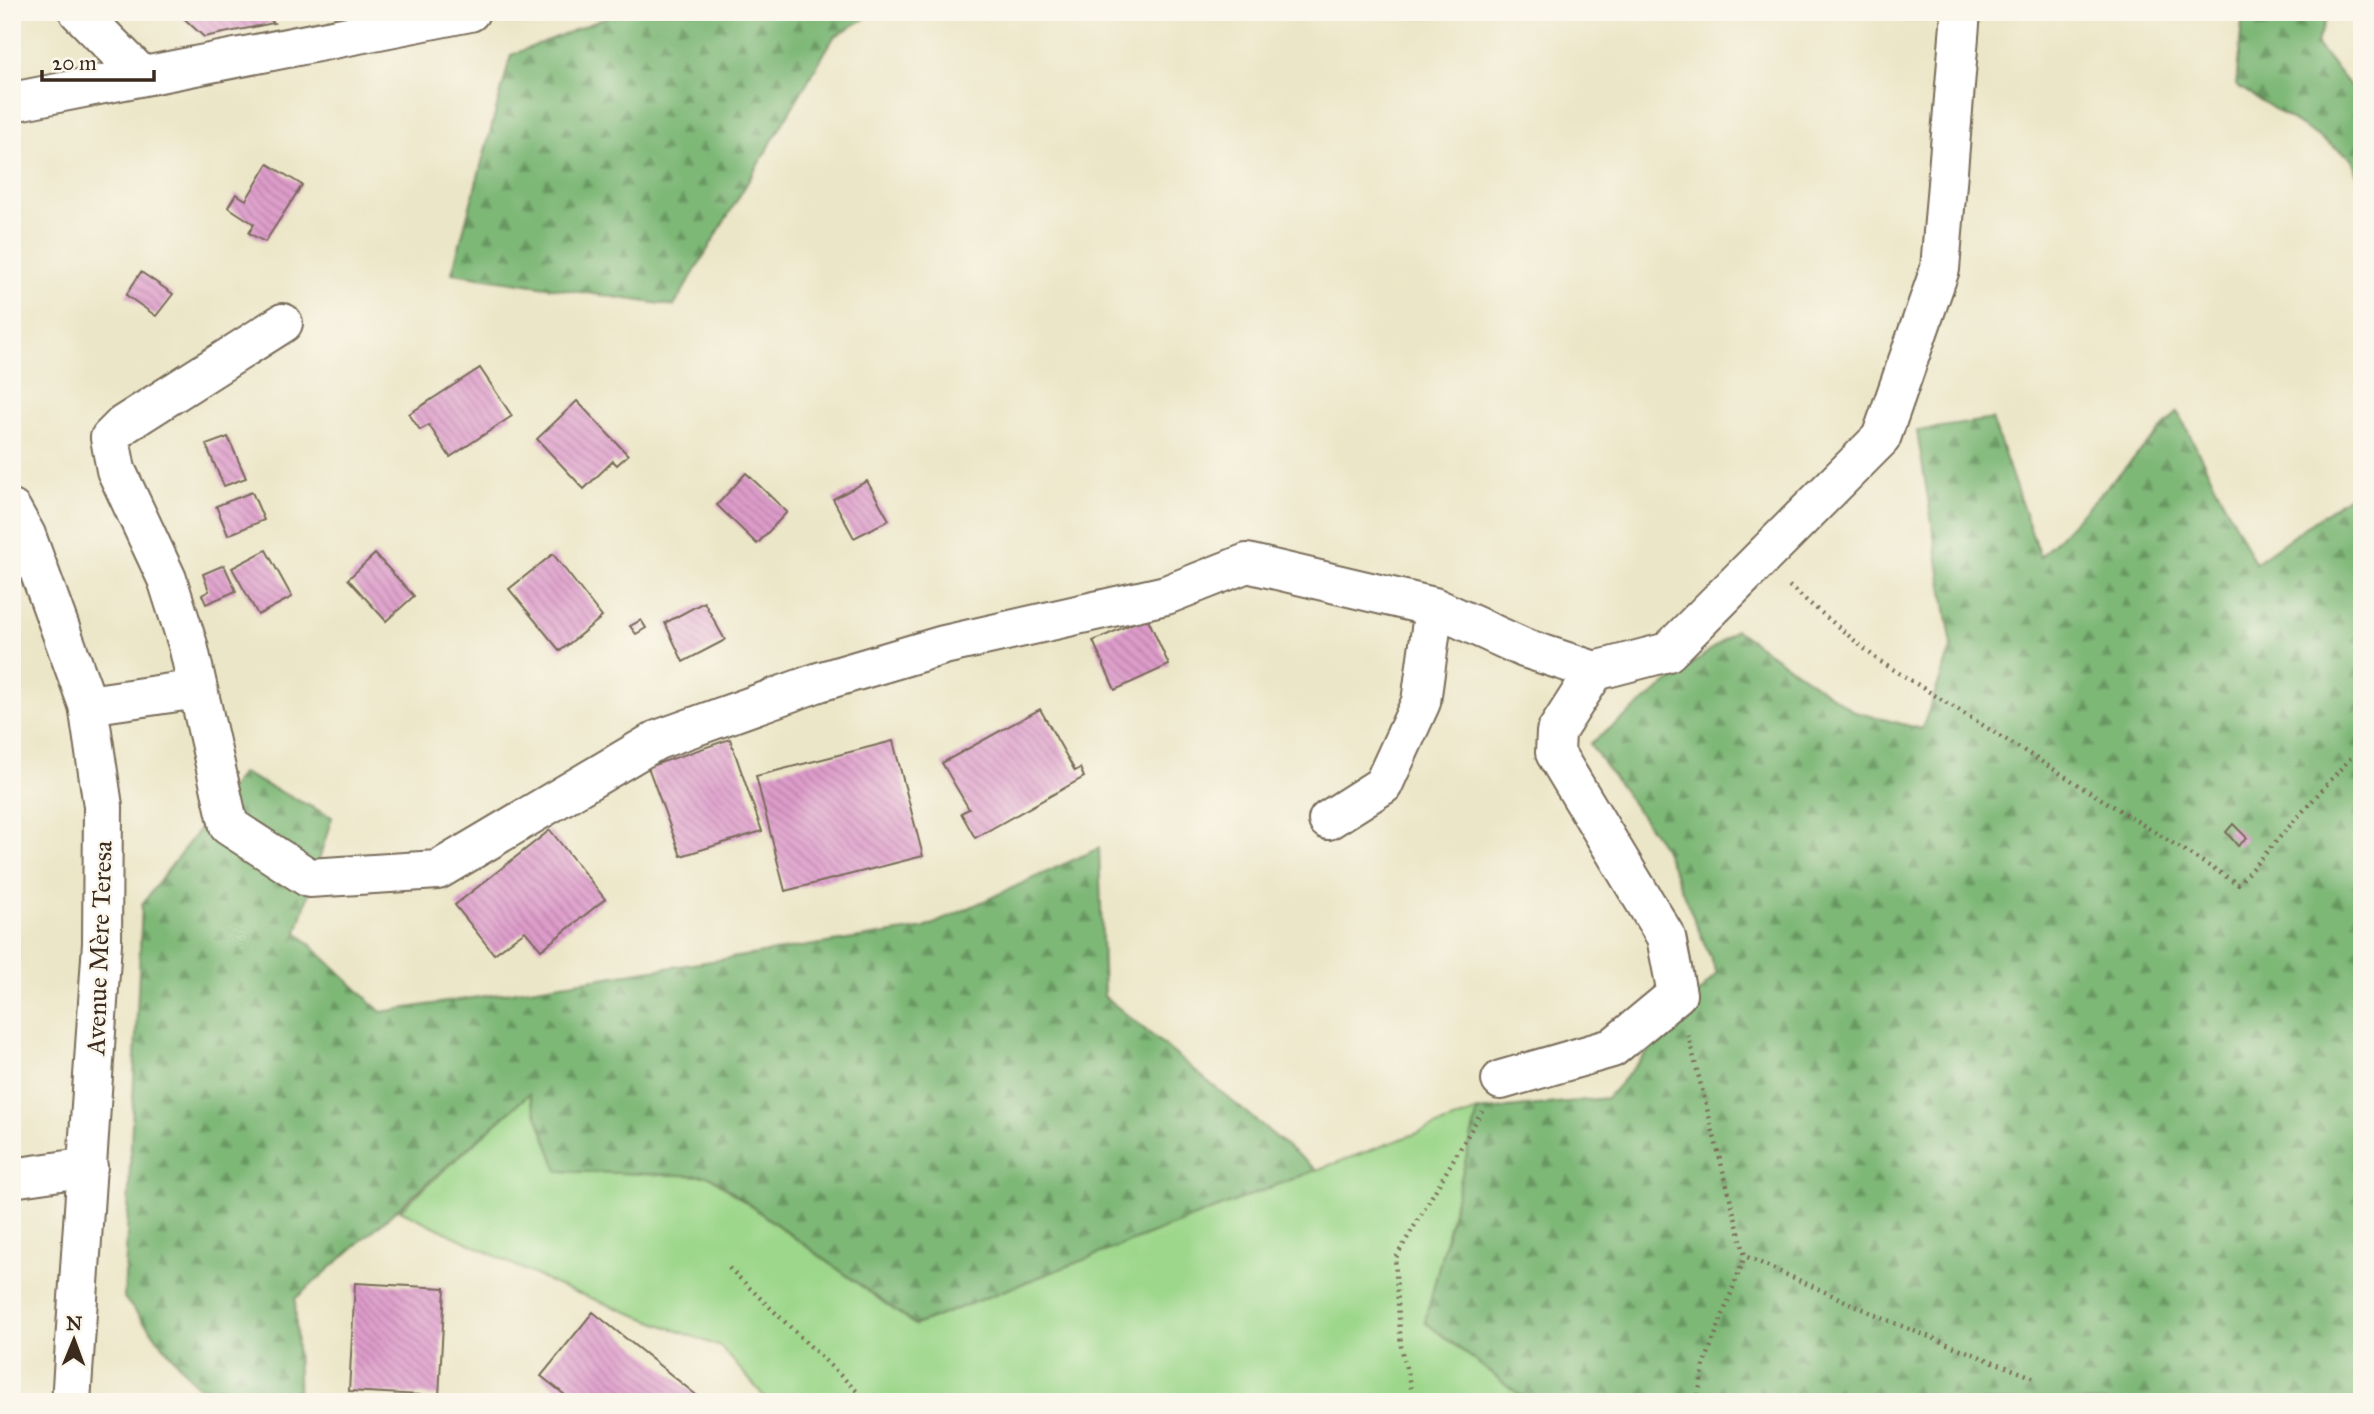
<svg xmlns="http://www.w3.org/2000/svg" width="2374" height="1414" viewBox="0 0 2374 1414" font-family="'IM FELL Great Primer',serif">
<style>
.green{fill:#9dd78b;stroke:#6c8054;stroke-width:2}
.forest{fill:url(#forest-firs);stroke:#5c714a;stroke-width:2}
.building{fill:url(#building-back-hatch)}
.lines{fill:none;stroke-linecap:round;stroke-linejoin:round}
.minor-casing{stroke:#796c5a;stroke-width:42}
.path{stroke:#796c5a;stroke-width:4.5;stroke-dasharray:2 5;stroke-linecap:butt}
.minor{stroke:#fff;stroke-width:38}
.labels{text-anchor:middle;stroke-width:5;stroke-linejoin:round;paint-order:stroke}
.street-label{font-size:26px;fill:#3b2a1e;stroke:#fbf7ec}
</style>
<defs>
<pattern id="forest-firs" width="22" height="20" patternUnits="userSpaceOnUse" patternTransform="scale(1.75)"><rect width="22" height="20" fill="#7eb877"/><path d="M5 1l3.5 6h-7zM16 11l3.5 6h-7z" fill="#689661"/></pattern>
<pattern id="building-back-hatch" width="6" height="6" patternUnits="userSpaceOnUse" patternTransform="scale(1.75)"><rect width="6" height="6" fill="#de9ccb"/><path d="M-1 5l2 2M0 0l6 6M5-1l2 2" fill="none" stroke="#b57fa4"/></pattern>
</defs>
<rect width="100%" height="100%" fill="#fbf7ec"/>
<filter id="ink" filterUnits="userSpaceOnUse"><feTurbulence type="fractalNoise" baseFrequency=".0143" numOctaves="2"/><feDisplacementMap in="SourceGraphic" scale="14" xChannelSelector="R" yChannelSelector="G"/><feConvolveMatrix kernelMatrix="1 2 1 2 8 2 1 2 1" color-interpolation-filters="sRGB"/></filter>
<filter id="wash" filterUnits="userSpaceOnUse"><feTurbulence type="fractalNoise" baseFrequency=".00686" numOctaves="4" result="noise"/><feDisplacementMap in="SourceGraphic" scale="28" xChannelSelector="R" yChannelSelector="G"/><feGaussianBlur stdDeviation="1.57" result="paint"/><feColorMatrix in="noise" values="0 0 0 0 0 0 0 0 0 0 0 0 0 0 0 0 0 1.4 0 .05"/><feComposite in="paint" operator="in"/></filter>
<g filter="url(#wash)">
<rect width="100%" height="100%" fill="#ece6c8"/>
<path class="green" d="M529,1094L558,1171L709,1176L915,1325L1316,1170L1478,1111L1425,1322L1529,1402H769L721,1347L556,1285L400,1210Z"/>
<path class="forest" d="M620,12H876L834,37L674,306L452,273L511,55Z
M2243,12H2329L2316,44L2362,100V188L2352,158L2236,85Z
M2178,412L2255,563L2362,487V1402H1676L1675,1400L1670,1402H1529L1425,1322L1478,1111L1607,1098L1717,973L1664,848L1590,744L1736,630L1855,712L1922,729L1952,646L1917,431L1992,419L2040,557Z
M242,773L332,817L297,932L381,1012L925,928L1099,848L1104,996L1316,1170L915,1325L710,1176L558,1171L529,1094L295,1299L299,1402H256L197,1386L124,1298L142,904Z"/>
<g id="blocks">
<path class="building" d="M177,12H262L274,23L204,37Z
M268,164L302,185L265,242L249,233L254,224L228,207L236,194L246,200Z
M141,272L173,294L156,316L126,295Z
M480,368L512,416L450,457L429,425L420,430L409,414Z
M577,401L628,455L617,465L613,461L584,489L537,439Z
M228,437L246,478L224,486L206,445Z
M746,473L787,512L757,544L717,505Z
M867,481L889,520L854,538L833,499Z
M252,492L264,520L228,535L216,506Z
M266,550L292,597L258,615L232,568Z
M375,554L414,596L386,621L348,579Z
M553,554L602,617L560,651L509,589Z
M224,565L236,591L206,604L202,595L209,591L203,574Z
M704,602L725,640L683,662L665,623Z
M1147,617L1169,665L1115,690L1093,641Z
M641,620L646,628L636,634L630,626Z
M1040,709L1075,771L1080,768L1084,777L975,838L961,813L969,809L942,763Z
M730,739L762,831L681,856L648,767Z
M893,741L923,856L785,891L756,776Z
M2233,824L2247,838L2238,846L2226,832Z
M550,830L605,899L541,950L525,931L494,954L455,905Z
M355,1283L445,1288L439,1396L349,1391Z
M593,1312L705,1402H574L541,1376Z"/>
</g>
</g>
<g filter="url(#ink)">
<use href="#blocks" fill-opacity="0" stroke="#796c5a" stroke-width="2"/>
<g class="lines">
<defs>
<path id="minor" d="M79,12L141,75
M12,102L470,12
M283,323L123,425L110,438L116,470L167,579L188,645L229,826L309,878L438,870L657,740L819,682L944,645L1166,595L1247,563L1434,607L1524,648L1595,671L1668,652L1881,438L1940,269L1961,12
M12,510L26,535L88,705L103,806L102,943L71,1402
M88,705L198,689
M1328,820L1383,785L1421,702L1434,607
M1501,1080L1612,1048L1677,994L1666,937L1555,753L1556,732L1595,671
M12,1178L88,1167"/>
</defs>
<use href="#minor" class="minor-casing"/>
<path class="path" d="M1789,586L1878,660L2238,884L2362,745
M1688,1035L1745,1256L1894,1323L2037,1379
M729,1268L868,1402
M1414,1402L1401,1346L1395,1259L1482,1111
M1697,1402L1704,1365L1745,1256"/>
<use href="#minor" class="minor"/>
</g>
</g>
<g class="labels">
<g class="street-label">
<text transform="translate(99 948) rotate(-88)" y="9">Avenue Mère Teresa</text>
</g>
</g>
<rect width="2374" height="1414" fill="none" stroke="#fbf7ec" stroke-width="42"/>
<g transform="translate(74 1340) rotate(1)" stroke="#fbf7ec" stroke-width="5" paint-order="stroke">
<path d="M0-5L12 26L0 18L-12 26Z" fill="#3b2a1e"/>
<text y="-10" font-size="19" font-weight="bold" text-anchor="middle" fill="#3b2a1e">N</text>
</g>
<path d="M42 70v10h112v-10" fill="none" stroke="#3b2a1e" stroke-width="3.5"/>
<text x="52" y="70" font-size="21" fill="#3b2a1e" stroke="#fbf7ec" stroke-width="5" paint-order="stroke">20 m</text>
</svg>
